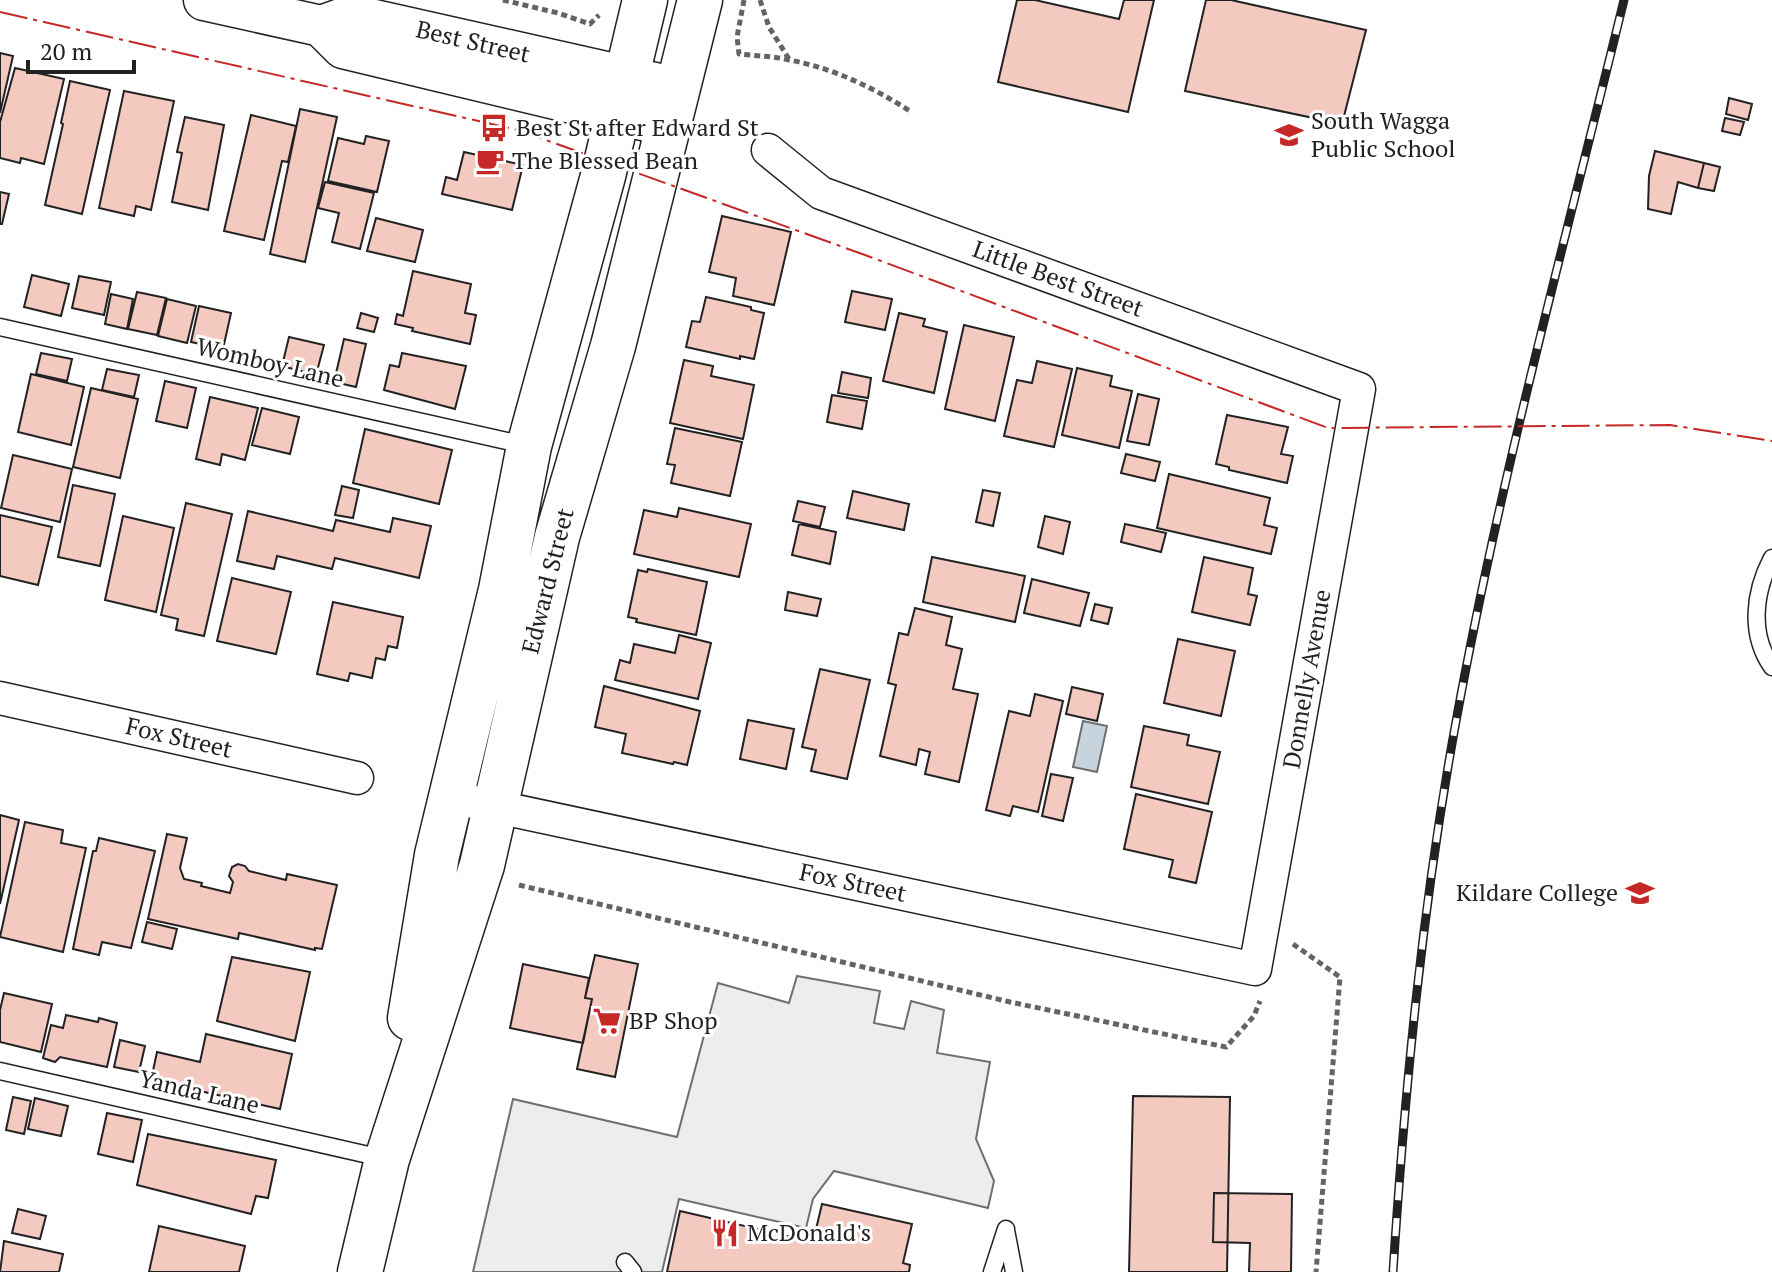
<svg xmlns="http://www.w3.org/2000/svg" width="1772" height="1272" viewBox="0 0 1772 1272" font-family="'PT Serif',serif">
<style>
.parking{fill:#ededed;stroke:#6f6f6f;stroke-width:2}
.water{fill:#c7d3dd;stroke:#6f6f6f;stroke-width:2}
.building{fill:#f3c9c0;stroke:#222;stroke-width:2}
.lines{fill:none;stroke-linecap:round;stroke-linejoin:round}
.service-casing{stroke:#222;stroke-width:19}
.minor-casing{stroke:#222;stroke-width:35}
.tertiary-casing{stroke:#222;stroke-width:43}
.trunk-casing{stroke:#222;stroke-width:47}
.path{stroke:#646464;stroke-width:5;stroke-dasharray:6 4;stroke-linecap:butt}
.service{stroke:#fff;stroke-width:16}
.minor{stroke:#fff;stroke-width:32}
.tertiary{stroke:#fff;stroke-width:40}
.trunk{stroke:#fff;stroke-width:44}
.rail-casing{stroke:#222;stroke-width:9}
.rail{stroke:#fff;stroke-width:6;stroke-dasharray:18;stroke-linecap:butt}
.power{stroke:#c62828;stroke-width:2;stroke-dasharray:28 6 4 6;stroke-linecap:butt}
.labels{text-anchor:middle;stroke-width:6;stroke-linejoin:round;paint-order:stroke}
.street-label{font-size:24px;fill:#222;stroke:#fff}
.poi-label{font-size:24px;fill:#222;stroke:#fff;text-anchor:start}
</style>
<rect width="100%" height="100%" fill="#fff"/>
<path class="parking" d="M797,976L880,991L874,1023L904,1029L911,1001L944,1010L937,1053L990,1062L976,1139L994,1181L988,1208L834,1171L813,1199L806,1228L679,1199L662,1272H473L513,1099L677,1137L718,983L789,1003Z"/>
<path class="water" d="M1083,721L1107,726L1097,772L1073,767Z"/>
<path class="building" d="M1017,0H1035L1119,19L1124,0H1154L1128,112L998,82Z
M1206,0H1231L1366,30L1342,124L1185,91Z
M0,53L13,56L0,113Z
M15,68L64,79L44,164L21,158L20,163L0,158V122Z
M70,81L110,90L82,214L45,205L63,124L61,123Z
M124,91L174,101L151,210L136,206L134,216L99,208Z
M1729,98L1752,104L1748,120L1726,114Z
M300,109L337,117L305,262L270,254Z
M251,115L296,126L288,162L282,161L264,240L224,231Z
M185,117L224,125L208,210L172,202L182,153L177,152Z
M1725,118L1744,122L1740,135L1722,131Z
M366,136L389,141L377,192L328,181L338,138L364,144Z
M1655,151L1704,163L1698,188L1678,182L1671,214L1648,209L1649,176Z
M464,152L523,165L512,210L442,194L446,177L457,180Z
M1704,163L1720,167L1714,191L1698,188Z
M325,182L374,193L360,249L332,242L339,213L318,208Z
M0,192L9,194L2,224H0Z
M722,216L791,232L774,305L733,296L736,278L709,272Z
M376,218L423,230L415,262L367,251Z
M413,271L471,284L465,313L476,315L470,344L412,331L413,328L395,324L397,314L403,316Z
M32,275L69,284L61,316L24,307Z
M79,276L111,282L104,315L72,308Z
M852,291L892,299L885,330L845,322Z
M137,292L166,298L157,335L128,329Z
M111,294L133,299L127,329L105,324Z
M706,297L751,307V310L764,313L754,359L740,356V359L686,347L692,321L700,322Z
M167,299L196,306L187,343L158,336Z
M199,306L231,313L223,349L191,342Z
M361,313L378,318L374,332L357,328Z
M899,313L925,319L923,326L947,332L934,393L883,381Z
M964,325L1014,337L995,421L945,409Z
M289,337L324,345L316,375L282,366Z
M344,339L366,344L356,387L334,382Z
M41,353L72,359L67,381L36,374Z
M402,353L466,366L455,409L384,390L390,365L399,367Z
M684,360L713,366L711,376L754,385L743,439L670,423Z
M1037,361L1072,369L1054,447L1004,436L1017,380L1032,383Z
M1077,368L1112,376L1110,386L1132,391L1119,448L1062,435Z
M107,369L139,375L134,397L102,390Z
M842,372L871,378L868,398L838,393Z
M31,374L84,387L71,445L18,432Z
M165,381L196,388L187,428L156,421Z
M91,388L138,399L120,478L73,467Z
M1138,394L1159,399L1149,445L1127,441Z
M832,395L867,401L862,429L827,422Z
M210,397L258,408L245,460L222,454L220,465L196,459Z
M262,408L299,417L290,454L252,445Z
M1227,415L1288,427L1281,454L1293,456L1287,483L1229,470V467L1216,464Z
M675,428L742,442L730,496L671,483L675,465L667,464Z
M365,429L452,450L439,504L353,483Z
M1126,454L1160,462L1155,481L1121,473Z
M13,455L72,469L60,522L1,508Z
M1169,474L1270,498L1264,525L1277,528L1271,554L1157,528Z
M73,485L115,494L100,566L58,557Z
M342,486L359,490L353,518L335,515Z
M983,490L1000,493L993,526L976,522Z
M853,491L909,504L904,530L847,518Z
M798,501L825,507L820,527L793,521Z
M186,503L232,514L204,636L176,630L178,619L161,615Z
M679,508L751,524L739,577L634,554L644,510L677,517Z
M248,511L333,531L336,520L390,532L393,518L431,526L419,578L335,558L332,569L277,556L274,569L237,561Z
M0,515L52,527L38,585L0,576Z
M123,516L174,528L156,612L105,600Z
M1045,516L1070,522L1063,554L1038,547Z
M799,524L836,532L830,564L792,555Z
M1125,524L1166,533L1161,552L1121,542Z
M932,557L1025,576L1015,622L923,602Z
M1204,557L1253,568L1248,594L1257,596L1250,625L1192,612Z
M648,569L707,582L696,635L636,622L637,619L628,617L638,570L647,572Z
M232,578L291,592L276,654L217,641Z
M1032,579L1089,593L1080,626L1024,613Z
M788,592L821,599L817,616L785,610Z
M333,602L403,617L397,648L388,646L385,660L376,658L372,678L350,673L348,681L317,674Z
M1095,604L1112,608L1108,624L1091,620Z
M915,608L952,617L946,645L962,649L953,689L978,694L959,782L925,774L930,752L919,749L916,765L880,756L896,685L888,683L899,633L908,635Z
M679,635L711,643L698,699L615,680L620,660L630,663L634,644L675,653Z
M1178,639L1235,651L1221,716L1164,703Z
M820,669L870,680L847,779L811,771L816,750L802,747Z
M604,686L700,711L687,765L674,762L673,764L622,753L626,734L595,727Z
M1072,687L1103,694L1097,721L1066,714Z
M1035,694L1063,701L1038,812L1013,806L1010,816L986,810L1009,711L1030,716Z
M748,720L794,729L786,769L740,759Z
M1144,726L1189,735L1187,745L1220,752L1208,804L1131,787Z
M1051,774L1073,778L1063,821L1042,816Z
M1136,794L1212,812L1196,883L1169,877L1173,860L1124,849Z
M0,815L19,820L0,904Z
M25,822L63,830L61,843L86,848L63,952L0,937Z
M167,834L187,838L180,868L184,879L202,883L201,886L230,893L233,882L229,876L232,867L238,864L245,866L249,871L286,880L287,874L337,885L322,949L315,948V950L239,933L238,939L148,919Z
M99,838L155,851L131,948L102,942L99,955L73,949L93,851H96Z
M147,922L177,929L172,949L142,942Z
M595,955L638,964L615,1077L577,1069L592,999L585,998Z
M232,957L310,972L295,1041L217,1021Z
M523,964L589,978L585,998L592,999L583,1043L510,1028Z
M4,993L52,1004L41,1052L0,1042V1010Z
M66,1015L98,1022L99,1018L117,1023L107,1067L60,1057L55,1062L43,1058L51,1025L63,1028Z
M206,1034L292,1054L280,1109L151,1080L157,1052L200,1062Z
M120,1040L145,1046L139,1072L114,1067Z
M1133,1096L1230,1097L1227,1272H1129Z
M13,1097L31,1101L24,1134L6,1130Z
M35,1098L68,1106L61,1136L28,1129Z
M107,1113L142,1120L133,1162L98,1154Z
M148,1134L276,1160L268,1198L256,1196L251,1214L137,1185Z
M1214,1193L1292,1194L1291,1272H1249L1250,1243L1213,1242Z
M822,1204L912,1224L903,1263L910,1265L909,1272H667L680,1211L813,1242Z
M18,1209L46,1216L40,1239L12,1233Z
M159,1226L245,1246L239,1272H149Z
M4,1241L63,1254L59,1272H0Z"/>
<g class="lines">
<defs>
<path id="service" d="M0,327L529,446
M1772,558C1754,592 1749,634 1772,667
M0,1071L386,1159
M1006,1230L1014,1272
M625,1262L633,1272
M992,1272L1006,1229"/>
<path id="minor" d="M0,698L357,778
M474,802L1255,969L1359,389L821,193L768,150"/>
<path id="tertiary" d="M204,0L321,26L343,48L668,126
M321,26L352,15L677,88"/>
<path id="trunk" d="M410,1018L437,855L501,590L529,446L603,176L645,0
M360,1272L387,1159L482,865L557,537L613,346L700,0"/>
</defs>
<use href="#service" class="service-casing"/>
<use href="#minor" class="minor-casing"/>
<use href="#tertiary" class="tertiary-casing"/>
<use href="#trunk" class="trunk-casing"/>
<path class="path" d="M503,0L558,13L590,24L599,15
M744,0L737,37L739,54C756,56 773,56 789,60C833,68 872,87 910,111
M760,0L769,27L789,59
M519,885L1010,1002L1226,1047L1254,1016L1260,1001
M1293,944L1340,977L1316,1272"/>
<use href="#service" class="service"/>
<use href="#minor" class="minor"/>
<use href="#tertiary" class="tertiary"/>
<use href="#trunk" class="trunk"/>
<defs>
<path id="rail" d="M1393,1272C1405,1086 1423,900 1457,716C1501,475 1566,238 1624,0"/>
</defs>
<use href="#rail" class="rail-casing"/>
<use href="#rail" class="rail"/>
<path class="power" d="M0,12L518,130L865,255L1328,428L1670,425L1772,441"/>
</g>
<defs>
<symbol id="bus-bare" viewBox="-9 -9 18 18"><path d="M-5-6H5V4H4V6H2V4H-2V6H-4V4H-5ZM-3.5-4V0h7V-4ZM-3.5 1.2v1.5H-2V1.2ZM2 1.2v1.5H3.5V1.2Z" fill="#c62828" stroke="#fff" stroke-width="2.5" paint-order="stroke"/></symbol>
<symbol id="school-bare" viewBox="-9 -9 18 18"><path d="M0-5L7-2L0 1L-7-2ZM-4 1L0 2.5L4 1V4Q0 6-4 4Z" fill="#c62828" stroke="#fff" stroke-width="2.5" paint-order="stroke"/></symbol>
<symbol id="cafe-bare" viewBox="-9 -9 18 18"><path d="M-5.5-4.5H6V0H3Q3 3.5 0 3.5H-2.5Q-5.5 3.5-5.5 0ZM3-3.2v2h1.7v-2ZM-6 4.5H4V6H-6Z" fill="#c62828" stroke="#fff" stroke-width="2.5" paint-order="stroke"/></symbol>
<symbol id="supermarket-bare" viewBox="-9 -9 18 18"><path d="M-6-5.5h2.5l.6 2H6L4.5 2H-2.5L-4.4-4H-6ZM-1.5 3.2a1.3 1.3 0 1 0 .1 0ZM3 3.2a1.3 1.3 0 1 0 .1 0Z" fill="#c62828" stroke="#fff" stroke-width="2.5" paint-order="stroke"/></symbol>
<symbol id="restaurant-bare" viewBox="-9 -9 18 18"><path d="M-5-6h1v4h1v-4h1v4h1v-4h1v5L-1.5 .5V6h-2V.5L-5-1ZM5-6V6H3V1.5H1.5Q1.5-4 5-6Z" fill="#c62828" stroke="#fff" stroke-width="2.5" paint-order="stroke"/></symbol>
</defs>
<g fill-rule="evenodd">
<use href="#bus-bare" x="474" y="108" width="40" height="40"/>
<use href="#school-bare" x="1269" y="115" width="40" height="40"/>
<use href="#cafe-bare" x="470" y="141" width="40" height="40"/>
<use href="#school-bare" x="1620" y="873" width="40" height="40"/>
<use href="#supermarket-bare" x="587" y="1001" width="40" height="40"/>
<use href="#restaurant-bare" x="705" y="1213" width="40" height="40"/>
</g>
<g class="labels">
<g class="street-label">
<text transform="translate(473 42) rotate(13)" y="8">Best Street</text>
<text transform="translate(1058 279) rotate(20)" y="8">Little Best Street</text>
<text transform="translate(270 363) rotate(13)" y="8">Womboy Lane</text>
<text transform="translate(548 581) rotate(-76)" y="8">Edward Street</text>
<text transform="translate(1307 679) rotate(-80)" y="8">Donnelly Avenue</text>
<text transform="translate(179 738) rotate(13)" y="8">Fox Street</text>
<text transform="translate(853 883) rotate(12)" y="8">Fox Street</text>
<text transform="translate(199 1092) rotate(13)" y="8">Yanda Lane</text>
</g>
<g class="poi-label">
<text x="1311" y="129">South Wagga<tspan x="1311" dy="28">Public School</tspan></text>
<text x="516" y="136">Best St after Edward St</text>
<text x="512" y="169">The Blessed Bean</text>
<text x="1618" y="901" text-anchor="end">Kildare College</text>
<text x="629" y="1029">BP Shop</text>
<text x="747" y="1241">McDonald's</text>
</g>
</g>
<path d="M28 60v12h106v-12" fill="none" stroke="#222222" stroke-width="4"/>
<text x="40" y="60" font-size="24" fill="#222222" stroke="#ffffff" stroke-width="6" paint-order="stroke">20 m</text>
</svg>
